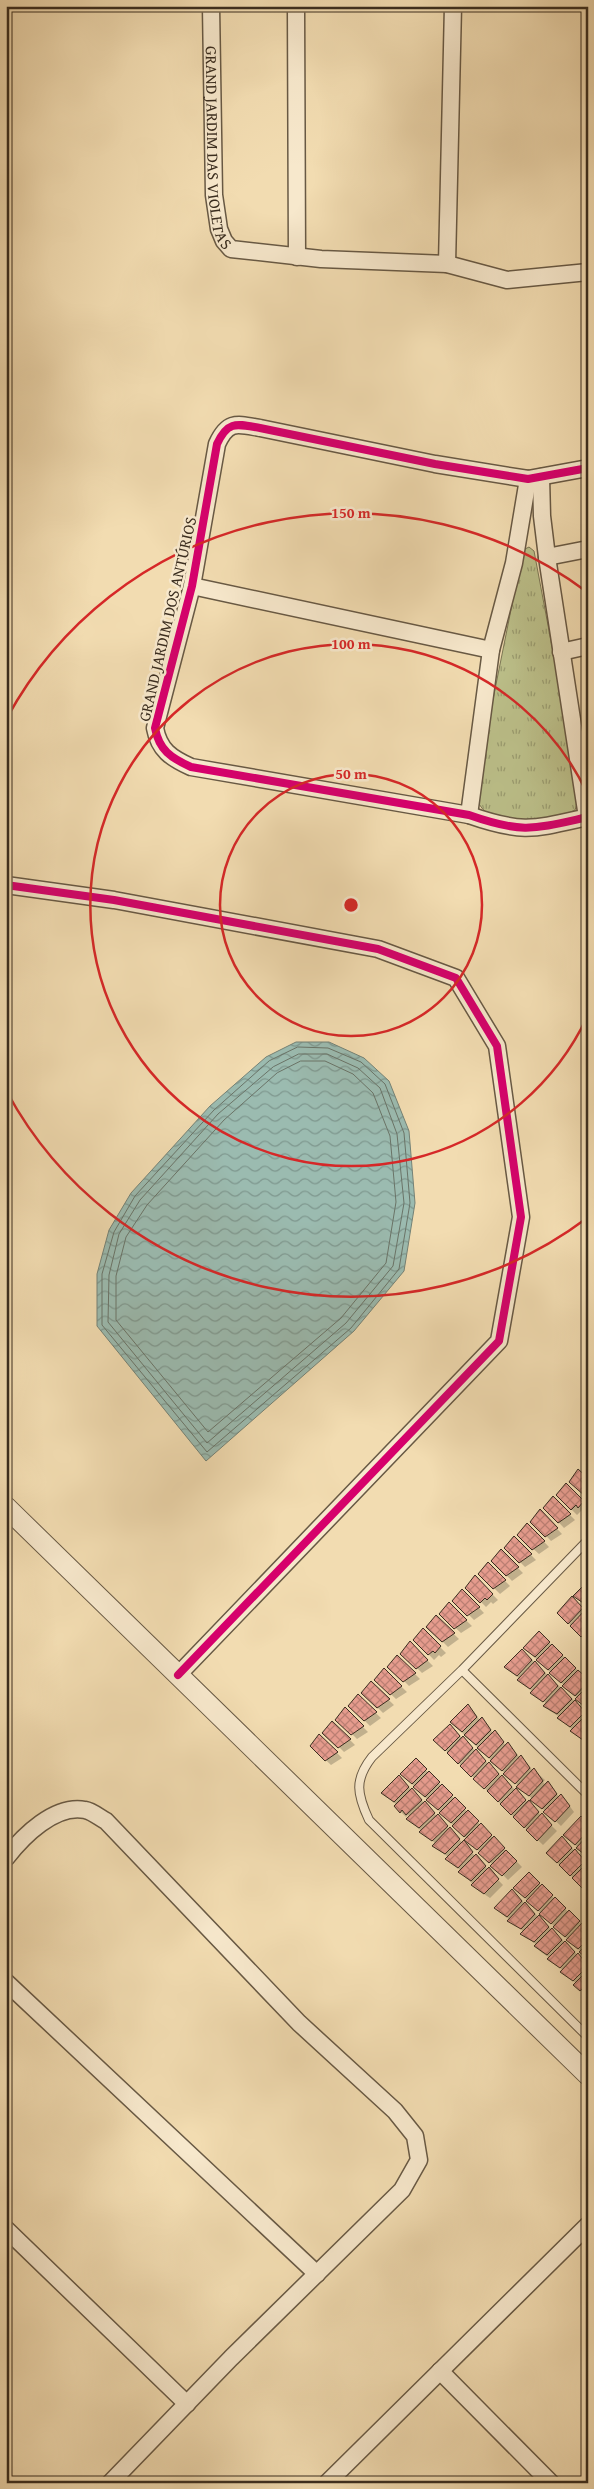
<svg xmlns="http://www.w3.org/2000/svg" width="594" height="2489" viewBox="0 0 594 2489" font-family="'Gentium Book Plus',serif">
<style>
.park{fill:url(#park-tufts);stroke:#7b7654}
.water{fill:url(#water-waves);stroke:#748276}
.shadow{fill:#0003}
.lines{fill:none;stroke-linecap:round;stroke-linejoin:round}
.shore{stroke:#6a7468;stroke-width:1}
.building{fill:url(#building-cross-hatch);stroke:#3a2d1f}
.service-casing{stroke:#685944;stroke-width:10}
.minor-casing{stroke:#685944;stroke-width:19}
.tertiary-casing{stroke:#685944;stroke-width:22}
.service{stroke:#f7e8cc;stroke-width:8}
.minor{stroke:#f7e8cc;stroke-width:16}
.tertiary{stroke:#f7e8cc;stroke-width:20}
.cycleway-casing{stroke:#f7e8cc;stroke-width:11}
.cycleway{stroke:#d6006c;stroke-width:8}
.ring{fill:none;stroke:#d62828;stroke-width:2.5}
.labels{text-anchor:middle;stroke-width:5;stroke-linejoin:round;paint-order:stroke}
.street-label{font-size:16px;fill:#3a2d1f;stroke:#f7e8cc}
.centre{fill:#d62828;stroke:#f7e8cc;stroke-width:2.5}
.ring-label{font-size:15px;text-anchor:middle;font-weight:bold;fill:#d62828;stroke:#f7e8cc;stroke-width:5;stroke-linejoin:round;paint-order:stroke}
</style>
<defs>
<pattern id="park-tufts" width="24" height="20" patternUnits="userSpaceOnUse" patternTransform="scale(1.25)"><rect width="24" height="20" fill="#bcc08a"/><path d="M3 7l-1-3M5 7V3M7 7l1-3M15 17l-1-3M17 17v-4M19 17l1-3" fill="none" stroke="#9a9c70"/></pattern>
<pattern id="water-waves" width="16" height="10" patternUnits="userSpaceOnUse" patternTransform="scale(1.25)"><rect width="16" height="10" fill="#9bbbb0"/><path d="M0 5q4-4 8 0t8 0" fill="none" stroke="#7f988f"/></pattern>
<pattern id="building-cross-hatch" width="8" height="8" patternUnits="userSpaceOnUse" patternTransform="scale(1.25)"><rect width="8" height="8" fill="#e59b8d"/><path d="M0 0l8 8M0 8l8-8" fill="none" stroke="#bb7f73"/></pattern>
</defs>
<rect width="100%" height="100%" fill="#f2dcb1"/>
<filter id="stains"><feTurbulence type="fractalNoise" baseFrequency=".004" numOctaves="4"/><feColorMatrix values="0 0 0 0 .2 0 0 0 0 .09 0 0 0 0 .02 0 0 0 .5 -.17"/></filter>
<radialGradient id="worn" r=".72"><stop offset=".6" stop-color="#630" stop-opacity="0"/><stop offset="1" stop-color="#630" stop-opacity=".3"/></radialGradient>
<path class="park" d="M529,547L534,551L580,795L575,810C552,823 496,833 479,804C477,800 476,793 475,789L523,550Z"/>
<path class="water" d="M296,1042H329L364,1058L389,1081L409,1131L415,1203L404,1271L354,1331L206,1461L97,1326V1274L109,1230L131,1193L210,1106L266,1057Z"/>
<path class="shadow" d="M588,1460V1473L583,1468Z
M566,1485L588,1507L584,1512L582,1510L577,1515L557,1495Z
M553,1498L575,1520L564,1528L545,1508Z
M540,1511L562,1534L551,1541L532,1521Z
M527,1524L549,1547L539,1554L518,1535Z
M514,1538L536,1560L525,1567L506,1548Z
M501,1551L523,1573L512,1581L493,1561Z
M488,1564L510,1586L500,1594L480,1574Z
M475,1577L498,1600L493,1604L491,1602L486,1607L467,1588Z
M462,1590L484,1613L474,1620L454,1600Z
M578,1603L588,1613V1642L558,1613Z
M449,1604L472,1626L461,1633L441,1614Z
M436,1617L459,1639L448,1647L428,1627Z
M423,1630L446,1653L441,1657L439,1655L434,1660L415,1640Z
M539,1633L588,1680V1708L530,1653Z
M410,1643L433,1666L422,1673L402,1653Z
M527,1655L588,1714V1747L586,1743L577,1736L572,1731L573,1730L558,1718L560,1717L550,1711L545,1706L547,1704L519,1680L520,1679L506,1667Z
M397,1656L420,1679L409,1686L389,1666Z
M384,1670L407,1692L396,1699L376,1680Z
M371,1683L394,1705L383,1713L363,1693Z
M358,1696L381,1718L370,1726L350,1706Z
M468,1706L480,1720L482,1719L493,1733L495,1731L506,1746L526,1762L533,1771L534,1770L545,1780L543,1782L546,1785L548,1783L559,1797L561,1795L566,1801L574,1812L561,1826L457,1728Z
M345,1709L368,1732L357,1739L337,1719Z
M332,1722L355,1745L344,1752L324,1732Z
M455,1731L557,1831L543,1845L435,1740Z
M320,1736L342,1758L331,1765L311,1746Z
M416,1760L522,1867L508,1880L407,1779Z
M404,1782L503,1885L490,1898L478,1890L448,1857L434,1846L436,1844L408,1819L410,1817L408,1815L406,1817L395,1806L397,1805L382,1793Z
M581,1818L588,1825V1857L570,1840Z
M567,1843L588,1864V1892L547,1853Z
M529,1874L588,1931V1959L520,1893Z
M517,1896L588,1965V1993L586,1995L575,1985L576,1983L567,1977L562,1972L563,1970L554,1964L549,1959L550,1958L541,1952L535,1946L537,1945L522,1934L524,1932L496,1908Z"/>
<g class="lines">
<path class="shore" d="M298,1047L328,1048L361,1062L385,1084L404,1133L410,1203L399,1269L351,1328L207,1452L102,1325V1274L114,1232L135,1196L214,1110L269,1061Z
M299,1054H327L358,1068L380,1088L397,1134L404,1203L393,1266L346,1323L207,1443L108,1322L109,1275L119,1234L140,1200L218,1114L273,1067Z
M301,1061H325L353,1074L373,1093L390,1136L396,1202L386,1263L341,1318L208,1432L116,1320V1276L126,1237L147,1205L224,1120L277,1073Z"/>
</g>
<path class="building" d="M578,1469L588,1478V1493L585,1496L569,1482Z
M566,1483L584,1501L578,1508L576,1505L571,1510L556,1495Z
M553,1496L571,1514L558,1523L543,1508Z
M540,1509L558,1528L545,1537L530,1522Z
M527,1523L545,1541L532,1550L517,1535Z
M514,1536L532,1554L519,1563L504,1548Z
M501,1549L519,1567L506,1576L491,1561Z
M488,1562L506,1580L493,1589L478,1574Z
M475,1575L493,1594L487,1600L485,1598L480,1603L465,1588Z
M588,1581V1603L586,1605L573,1596Z
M462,1589L480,1607L467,1616L452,1601Z
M572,1596L583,1608L568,1624L557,1613Z
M449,1602L467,1620L454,1629L439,1614Z
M586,1609L588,1611V1630L581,1637L570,1626Z
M436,1615L455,1633L442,1642L426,1627Z
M423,1628L441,1646L435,1653L433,1651L428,1655L413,1640Z
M539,1631L550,1642L535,1657L523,1648Z
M410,1641L428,1660L416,1669L400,1654Z
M552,1644L563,1655L548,1670L536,1660Z
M522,1649L532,1660L517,1676L504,1667Z
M397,1655L416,1673L403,1682L387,1667Z
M565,1657L576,1668L561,1683L549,1673Z
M535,1661L545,1673L530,1689L517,1680Z
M384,1668L402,1686L390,1695L374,1680Z
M578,1670L588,1679V1682L575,1696L562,1686Z
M548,1674L558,1686L543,1702L530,1693Z
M371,1681L390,1699L377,1708L361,1693Z
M588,1686V1709L575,1699Z
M561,1687L572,1699L557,1714L543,1706Z
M358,1694L377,1712L364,1721L348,1706Z
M575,1700L585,1712L570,1727L557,1718Z
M468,1704L477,1717L462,1732L450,1722Z
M345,1707L364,1726L351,1735L335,1720Z
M588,1713V1735L583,1740L570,1731Z
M482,1717L491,1730L476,1745L464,1735Z
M332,1721L351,1739L338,1748L322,1733Z
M450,1724L460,1736L445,1751L433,1740Z
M495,1730L504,1742L489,1758L477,1748Z
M319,1734L338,1752L325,1761L310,1746Z
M463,1736L473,1748L458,1764L447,1753Z
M508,1742L517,1755L502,1771L490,1761Z
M476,1749L486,1761L471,1777L460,1766Z
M521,1755L530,1768L515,1784L503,1774Z
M416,1758L427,1769L412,1784L400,1774Z
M489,1762L499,1774L484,1789L473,1779Z
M534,1768L543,1781L529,1796L516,1787Z
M429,1771L440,1782L425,1797L413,1787Z
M399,1775L409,1787L394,1802L381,1793Z
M502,1775L512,1787L498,1802L487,1791Z
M548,1781L557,1794L542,1809L530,1800Z
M442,1784L453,1795L438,1810L426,1800Z
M412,1788L422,1800L406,1815L402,1810L400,1813L394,1806Z
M516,1788L526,1800L511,1815L500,1804Z
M561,1794L570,1806L555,1822L543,1812Z
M455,1797L466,1808L451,1823L439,1813Z
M529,1800L539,1812L524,1828L513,1817Z
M425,1801L435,1813L419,1828L406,1819Z
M468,1810L479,1821L464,1837L452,1826Z
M542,1813L552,1825L537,1841L526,1830Z
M438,1814L448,1826L432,1841L419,1832Z
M581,1816L587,1822L585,1824L588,1831L575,1845L563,1835Z
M481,1823L492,1835L477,1850L464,1840Z
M450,1827L460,1839L445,1854L432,1846Z
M588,1835V1857L576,1848Z
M494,1836L505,1848L489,1863L478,1853Z
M562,1836L572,1848L557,1863L546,1853Z
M464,1840L473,1852L458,1868L445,1859Z
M575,1849L585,1861L570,1876L559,1865Z
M506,1850L517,1861L502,1876L490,1866Z
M476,1854L486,1866L471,1881L458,1872Z
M588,1862V1884L583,1889L572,1878Z
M489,1867L499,1879L484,1894L471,1885Z
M529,1872L540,1883L525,1898L513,1888Z
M542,1884L553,1895L538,1911L526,1901Z
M512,1889L522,1901L507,1917L494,1908Z
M555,1897L566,1908L551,1924L539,1914Z
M525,1902L535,1914L521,1929L507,1921Z
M569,1910L580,1921L565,1937L553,1927Z
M539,1915L549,1927L534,1942L520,1934Z
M582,1923L588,1929V1939L578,1949L566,1940Z
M552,1928L562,1940L547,1955L534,1946Z
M565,1941L575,1952L560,1968L547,1959Z
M588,1943V1959L579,1952Z
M578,1953L588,1966L573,1981L560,1972Z
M588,1970V1992L586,1994L582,1989L580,1991L573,1985Z"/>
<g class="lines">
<defs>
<path id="service" d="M588,1540L462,1670L372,1757C354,1780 357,1794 369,1820L588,2037
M462,1670L588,1795"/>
<g id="minor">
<path id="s1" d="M211,6L214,195L219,229L224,241L231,249L321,259L447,264L507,280L588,272"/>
<path d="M296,6L297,257"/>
<path d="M447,264L453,6"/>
<path d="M588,468L528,479L435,464L260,428C237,424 228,420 217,444L192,586L155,728C159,750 171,758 191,767L469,815C523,834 534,829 588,817"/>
<path d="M541,477L542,516L547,557L587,817"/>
<path d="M547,557L588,549"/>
<path d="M192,586L491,650"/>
<path d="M561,652L588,646"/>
<path d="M469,815L491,650L514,563L528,479"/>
<path d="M6,885L114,900L378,949L456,978L497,1046L521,1217L499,1341L178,1675"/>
<path d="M6,1858C23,1836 55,1804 85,1810C92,1811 100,1818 106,1821L299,2023L395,2111L415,2136L419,2160L402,2190L231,2358L110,2483"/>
<path d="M6,1982L317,2274"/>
<path d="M6,2229L187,2404"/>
<path d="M440,2371L551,2483"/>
<path d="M327,2483L588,2225"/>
</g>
<path id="tertiary" d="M6,1507L588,2075"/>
</defs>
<use href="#service" class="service-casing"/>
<use href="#minor" class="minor-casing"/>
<use href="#tertiary" class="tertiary-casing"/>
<use href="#service" class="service"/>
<use href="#minor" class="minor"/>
<use href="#tertiary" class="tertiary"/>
<defs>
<path id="cycleway" d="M588,468L528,479L435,464L260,428C237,424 228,420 217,444L192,586L155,728C159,750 171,758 191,767L469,815C523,834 534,829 588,817
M6,885L114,900L378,949L456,978L497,1046L521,1217L499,1341L178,1675"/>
</defs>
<use href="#cycleway" class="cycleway-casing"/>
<use href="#cycleway" class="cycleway"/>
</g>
<g class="ring">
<circle cx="351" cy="905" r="131"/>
<path d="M588 1015A261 261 0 1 1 588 795"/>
<path d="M587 1218A392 392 0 0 1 7 1092M7 718A392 392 0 0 1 587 592"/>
</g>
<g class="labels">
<g class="street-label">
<text dy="6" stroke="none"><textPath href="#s1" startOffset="142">GRAND JARDIM DAS VIOLETAS</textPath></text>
<text transform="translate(167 619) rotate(-77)" y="6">GRAND JARDIM DOS ANTÚRIOS</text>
</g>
</g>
<circle cx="351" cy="905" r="8" class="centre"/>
<g class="ring-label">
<text x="351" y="518">150 m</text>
<text x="351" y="649">100 m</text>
<text x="351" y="779">50 m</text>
</g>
<rect width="594" height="2489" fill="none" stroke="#f2dcb1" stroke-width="25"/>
<rect x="8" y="8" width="579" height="2474" fill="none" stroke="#3a2d1f" stroke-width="2.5"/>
<rect x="12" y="12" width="569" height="2464" fill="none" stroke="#3a2d1f"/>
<rect width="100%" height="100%" filter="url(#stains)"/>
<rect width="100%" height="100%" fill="url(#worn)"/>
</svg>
